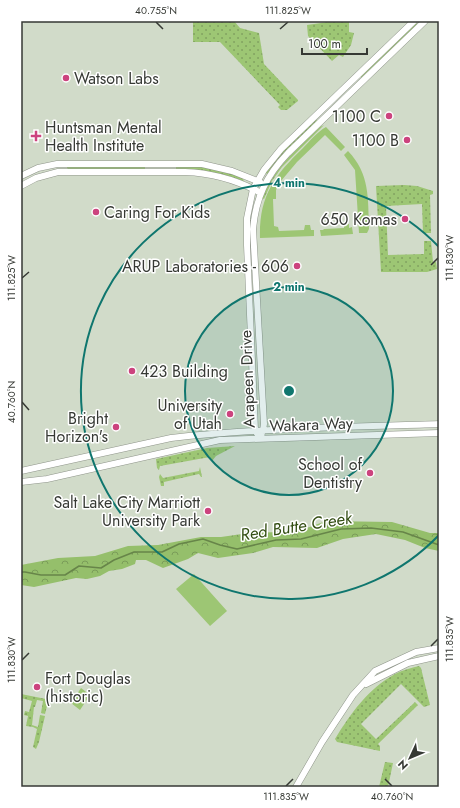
<svg xmlns="http://www.w3.org/2000/svg" width="460" height="808" viewBox="0 0 460 808" font-family="Jost,sans-serif">
<style>
.built{fill:#d1dbc9}
.grass{fill:url(#grass-dots)}
.forest{fill:url(#forest-crowns)}
.green{fill:#9dc674}
.lines{fill:none;stroke-linecap:round;stroke-linejoin:round}
.stream{stroke:#678549;stroke-width:1.5}
.secondary-casing{stroke:#8f958a;stroke-width:7}
.secondary{stroke:#fff;stroke-width:6}
.ticks{fill:none;stroke:#363934;stroke-width:1.5}
.ring{fill:none;stroke:#0f766e;stroke-width:2}
.poi-dot{fill:#cc437e;stroke:#fff;stroke-width:1.5}
.labels{text-anchor:middle;stroke-width:3;stroke-linejoin:round;paint-order:stroke}
.poi-label{font-size:16px;fill:#363934;stroke:#fff;text-anchor:end}
.street-label{font-size:16px;fill:#363934;stroke:#fff}
.water-label{font-size:17px;font-style:italic;fill:#334e13;stroke:#fff}
.centre{fill:#0f766e;stroke:#fff;stroke-width:2}
.ring-label{font-size:12px;text-anchor:middle;font-weight:bold;fill:#0f766e;stroke:#fff;stroke-width:3;stroke-linejoin:round;paint-order:stroke}
.neatline{fill:none;stroke:#363934;stroke-width:1.5}
.ticks-label{font-size:10px;text-anchor:middle;fill:#363934}
</style>
<defs>
<pattern id="grass-dots" width="8" height="8" patternUnits="userSpaceOnUse"><rect width="8" height="8" fill="#9dc674"/><path d="M2 2h.1M6 6h.1" fill="none" stroke="#81a260" stroke-width="1.8" stroke-linecap="round"/></pattern>
<pattern id="forest-crowns" width="20" height="18" patternUnits="userSpaceOnUse"><rect width="20" height="18" fill="#95bf6b"/><path d="M2 6a3 3 0 1 1 6 0M12 15a3 3 0 1 1 6 0" fill="none" stroke="#7a9c59"/></pattern>
</defs>
<rect width="100%" height="100%" fill="#dee5d9"/>
<path class="built" d="M26,21H439V787H21V26Z"/>
<path class="grass" d="M193,21H234L240,28L259,33L264,64L298,100V101L287,110H281L278,107L280,105L220,42H193Z
M335,21H349V32L354,33L351,45L343,57L339,55L332,61L308,36L307,25Z
M415,23L418,24L361,78V76Z
M316,119L317,121L275,164L267,174L265,172L277,157Z
M324,125L282,167L272,181L264,199L262,198C275,167 297,149 320,127Z
M67,166H145V169H68L67,168Z
M176,166C195,166 230,168 244,180L243,181C221,172 200,170 176,169Z
M404,185L417,186L433,191V194L430,195L431,233H423L422,204L386,206L388,255L424,254V241H431L433,262H436L437,269L427,272H381L376,186Z
M235,446L216,456L212,461L210,457L160,466L159,470L157,468L156,459L207,448Z
M200,467L202,477H201L199,474L164,482V486H161L159,477L160,474L163,478L199,471Z
M419,666L421,668L430,705L424,707L401,684L361,724L376,739L415,702L418,705L378,744L380,746V751L337,742L335,739C351,713 368,689 395,674C403,670 411,668 419,666Z
M21,694L46,699L47,697L49,698L45,714L41,713L43,701L37,700L35,707H34L32,725L38,727L40,715L45,716L39,742L36,749L33,747L37,729L33,727L26,726L28,716L24,715L25,711L29,712L32,701L21,698Z
M385,762L393,763L388,787H379Z"/>
<path class="forest" d="M326,521L392,522L430,533H439V551L425,548L405,540L376,534L343,539L317,548L273,547L253,553L218,558L198,553L188,559L163,568L146,560H136L135,564L122,569L109,571L100,576L87,579L76,578L34,587L21,585V565L58,558L95,556L128,546L158,545L201,537H221L249,533L282,532L307,528Z"/>
<path class="green" d="M326,127L345,147L341,151L325,135L297,162L281,181L276,190V199H273L274,226L278,227L279,231L304,230L305,225H310L311,230H314V236L260,238C259,196 274,176 303,148C310,141 317,132 326,127Z
M348,151C370,174 368,198 369,229L367,233H359L355,170L344,155Z
M349,224V228L352,227L353,234L321,236L320,230H323L324,229L344,228V225Z
M194,574L227,611L210,626L176,589Z
M81,688L90,695L80,710L71,703Z"/>
<g class="lines">
<path class="stream" d="M21,572H25L41,575H65L79,566L101,568L114,560L134,552H162L179,544L203,539L220,545L237,549L276,540L301,539L341,529L371,528L403,532L439,545"/>
<defs>
<path id="secondary" d="M21,176L38,168L57,164H202L232,171L260,182
M21,186L36,178L58,172H185C213,173 237,180 261,193
M260,439L263,430L264,424L253,229C256,197 266,176 288,153L425,21
M260,439L255,430L247,245V218L253,189L264,170L281,149L414,21
M21,471L171,438C260,428 349,427 439,424
M21,482L47,479L220,440L439,433
M366,684L408,663L439,656
M296,787L322,742L353,695L375,671L416,652L439,648"/>
</defs>
<use href="#secondary" class="secondary-casing"/>
<use href="#secondary" class="secondary"/>
</g>
<path class="ticks" d="M156,22L163,29M280,29L288,22M431,265L438,258M22,278L29,272M22,402L29,410M431,646L438,639M22,660L29,653M385,779L392,786M286,786L293,779"/>
<circle cx="289" cy="391" r="104" fill="#0f766e" fill-opacity=".12"/>
<g class="ring">
<circle cx="289" cy="391" r="104"/>
<path d="M439 535A208 208 0 1 1 439 247"/>
</g>
<g class="poi-dot">
<circle cx="66" cy="78" r="4"/>
<circle cx="389" cy="116" r="4"/>
<path d="M34 130h4v4h4v4h-4v4h-4v-4h-4v-4h4z"/>
<circle cx="407" cy="140" r="4"/>
<circle cx="96" cy="212" r="4"/>
<circle cx="405" cy="219" r="4"/>
<circle cx="297" cy="266" r="4"/>
<circle cx="132" cy="371" r="4"/>
<circle cx="230" cy="414" r="4"/>
<circle cx="116" cy="427" r="4"/>
<circle cx="370" cy="473" r="4"/>
<circle cx="208" cy="511" r="4"/>
<circle cx="37" cy="687" r="4"/>
</g>
<g class="labels">
<g class="poi-label">
<text x="74" y="84" text-anchor="start">Watson Labs</text>
<text x="381" y="122">1100 C</text>
<text x="45" y="133" text-anchor="start">Huntsman Mental<tspan x="45" dy="18">Health Institute</tspan></text>
<text x="399" y="146">1100 B</text>
<text x="104" y="218" text-anchor="start">Caring For Kids</text>
<text x="397" y="225">650 Komas</text>
<text x="289" y="272">ARUP Laboratories - 606</text>
<text x="140" y="377" text-anchor="start">423 Building</text>
<text x="222" y="411">University<tspan x="222" dy="18">of Utah</tspan></text>
<text x="108" y="424">Bright<tspan x="108" dy="18">Horizon's</tspan></text>
<text x="362" y="470">School of<tspan x="362" dy="18">Dentistry</tspan></text>
<text x="200" y="508">Salt Lake City Marriott<tspan x="200" dy="18">University Park</tspan></text>
<text x="45" y="684" text-anchor="start">Fort Douglas<tspan x="45" dy="18">(historic)</tspan></text>
</g>
<g class="street-label">
<text transform="translate(247 379) rotate(-92)" y="6">Arapeen Drive</text>
<text transform="translate(311 424) rotate(-2)" y="6">Wakara Way</text>
</g>
<g class="water-label">
<text transform="translate(296 526) rotate(-9)" y="6">Red Butte Creek</text>
</g>
</g>
<circle cx="289" cy="391" r="6" class="centre"/>
<g class="ring-label">
<text x="289" y="187">4 min</text>
<text x="289" y="291">2 min</text>
</g>
<rect width="460" height="808" fill="none" stroke="#ffffff" stroke-width="44"/>
<g transform="translate(410 758) rotate(226)" stroke="#ffffff" stroke-width="3" paint-order="stroke">
<path d="M0-3L7 15L0 10L-7 15Z" fill="#363934"/>
<text y="-6" font-size="11" font-weight="bold" text-anchor="middle" fill="#363934">N</text>
</g>
<path d="M302 48v6h65v-6" fill="none" stroke="#363934" stroke-width="2"/>
<text x="308" y="48" font-size="12" fill="#363934" stroke="#ffffff" stroke-width="3" paint-order="stroke">100 m</text>
<rect x="22" y="22" width="416" height="764" class="neatline"/>
<g class="ticks-label">
<text x="156" y="14">40.755°N</text>
<text x="288" y="14">111.825°W</text>
<text transform="translate(449 258) rotate(-90)" y="4">111.830°W</text>
<text transform="translate(11 278) rotate(-90)" y="4">111.825°W</text>
<text transform="translate(11 402) rotate(-90)" y="4">40.760°N</text>
<text transform="translate(449 639) rotate(-90)" y="4">111.835°W</text>
<text transform="translate(11 660) rotate(-90)" y="4">111.830°W</text>
<text x="286" y="800">111.835°W</text>
<text x="392" y="800">40.760°N</text>
</g>
</svg>
